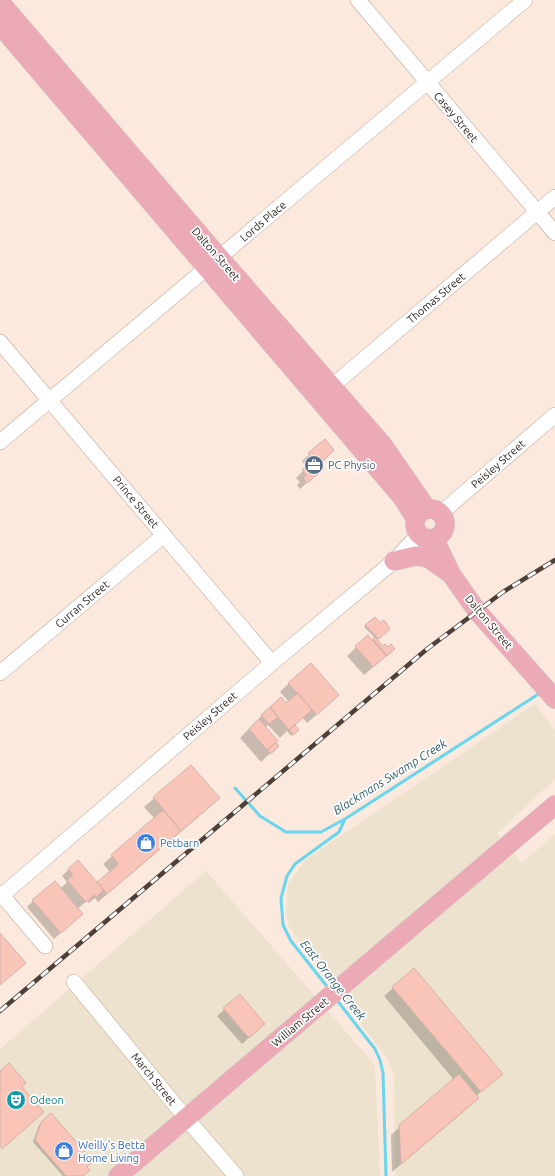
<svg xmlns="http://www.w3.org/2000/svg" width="555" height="1176" viewBox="0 0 555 1176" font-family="Ubuntu,sans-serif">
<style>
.commercial{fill:#ede2cd}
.shadow{fill:#0003}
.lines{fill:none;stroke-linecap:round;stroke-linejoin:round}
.stream{stroke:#69d5ee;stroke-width:3}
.building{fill:#f9c5b8;stroke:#d4b0a8}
.minor-casing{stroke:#bea28f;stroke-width:16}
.major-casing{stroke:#d2cfce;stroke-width:20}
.minor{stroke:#fff;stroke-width:15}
.major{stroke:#ebaab6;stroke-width:19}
.rail-casing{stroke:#4c4039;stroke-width:4.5}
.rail{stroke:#fff;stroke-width:3;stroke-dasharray:9;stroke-linecap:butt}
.labels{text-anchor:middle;stroke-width:3.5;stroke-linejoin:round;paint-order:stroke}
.street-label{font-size:11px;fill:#31261f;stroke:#fff}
.service-label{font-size:11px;fill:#4e5e75;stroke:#fff;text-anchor:start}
.shop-label{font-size:11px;fill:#366cbe;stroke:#fff;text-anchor:start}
.culture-label{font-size:11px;fill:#0d838f;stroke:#fff;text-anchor:start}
.water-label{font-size:12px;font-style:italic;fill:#2e5d68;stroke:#fff}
</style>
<rect width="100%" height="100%" fill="#fce9dd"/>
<path class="commercial" d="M535,704L555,730V779L497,834L522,863L555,834V1176H395L394,1077L387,1059L289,927L286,911L288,884L305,860Z
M206,871L375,1065L380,1176H0V1049Z"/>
<path class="shadow" d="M325,440L310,480L300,489L297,485L300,482L296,478L307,467L302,461Z
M375,618L380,625L389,629L377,640L390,653L364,675L347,656L368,636L372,641L375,638L364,627Z
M289,683L329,704L307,723L303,718L294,725L298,730L291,736L287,731L280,738L268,725L265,728L278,746L261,762L240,738L262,715L281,698L286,704L289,702L280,692Z
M191,766L210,807L98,902L95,898L89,903L87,901L77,909L75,920L54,939L27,907L33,901L60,889L67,882L62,876L69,869L97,884L110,872L103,864L155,819L144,807Z
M393,988L501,1074L476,1096L477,1098L469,1107L392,1172L391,1135L454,1080L384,996Z
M240,996L264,1024L242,1044L217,1016Z
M51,1115L86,1167L82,1176H63L33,1142L39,1125Z"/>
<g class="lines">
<path class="stream" d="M235,788L260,816L286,832H321L345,819L540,693
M329,989L291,941L283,925L281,898L287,876L295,864L339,832L345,819
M336,999L375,1049L380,1060L383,1073L386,1176"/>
</g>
<path class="building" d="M325,439L334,450L315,469L318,474L307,483L303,478L306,475L302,470L314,460L308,453Z
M375,617L380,623L384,620L390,629L379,639L365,625Z
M368,635L386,656L373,667L355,646Z
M375,637L383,646L385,644L388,647L391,644L395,649L387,656L373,639Z
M311,663L339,695L317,715L288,683Z
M298,693L312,710L289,730L270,707L281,697L286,703Z
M270,707L278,717L269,724L261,715Z
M259,719L278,741L267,750L249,729Z
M295,725L299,730L293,735L289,730Z
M276,743L279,746L271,754L267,750Z
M191,765L220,798L181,831L153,797Z
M163,810L181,831L107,894L97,882L119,864L111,855Z
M78,860L102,888L101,889L103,891L96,897L94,895L86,902L67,880L73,875L68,869Z
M55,881L83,914L61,933L32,900Z
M0,933L26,963L0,985Z
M414,968L503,1074L481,1092L392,987Z
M240,994L265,1024L249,1038L223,1008Z
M9,1063L26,1083L22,1087L44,1112L2,1149L0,1146V1071Z
M459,1074L479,1098L401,1164L399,1125Z
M51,1113L93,1161L87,1167L90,1170L83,1176H66L35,1140L41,1122Z"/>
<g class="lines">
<defs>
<path id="minor" d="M358,0L555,233
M0,342L272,663
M324,393L555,197
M0,442L525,0
M441,513L555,415
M0,673L164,535
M0,893L45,946
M0,897L272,663L394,561L419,534
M74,982L186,1118L236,1176"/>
<path id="major" d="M0,2L205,241L382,444L427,509
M0,25L402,497L416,519
M415 524a15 15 0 1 1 30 0a15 15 0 1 1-30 0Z
M434,538L451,574L477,611L555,699
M394,561L416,556L428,558L451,574
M118,1176L555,805"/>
</defs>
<use href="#minor" class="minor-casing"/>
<use href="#major" class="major-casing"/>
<use href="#minor" class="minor"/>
<use href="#major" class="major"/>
<defs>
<path id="rail" d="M0,1011L427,649L503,592L555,560"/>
</defs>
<use href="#rail" class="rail-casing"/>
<use href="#rail" class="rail"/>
</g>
<defs>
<symbol id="office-disc" viewBox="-11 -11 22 22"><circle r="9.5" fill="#5c6f8a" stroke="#fff"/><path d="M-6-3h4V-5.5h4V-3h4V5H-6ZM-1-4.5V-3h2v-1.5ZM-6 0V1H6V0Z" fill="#fff"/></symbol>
<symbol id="shop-disc" viewBox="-11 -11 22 22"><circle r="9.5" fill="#3f7fe0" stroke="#fff"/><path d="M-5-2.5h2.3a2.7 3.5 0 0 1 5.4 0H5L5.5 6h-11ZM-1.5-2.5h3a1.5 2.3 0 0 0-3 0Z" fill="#fff"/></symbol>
<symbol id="theatre-disc" viewBox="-11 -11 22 22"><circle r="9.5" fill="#0f9aa8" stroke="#fff"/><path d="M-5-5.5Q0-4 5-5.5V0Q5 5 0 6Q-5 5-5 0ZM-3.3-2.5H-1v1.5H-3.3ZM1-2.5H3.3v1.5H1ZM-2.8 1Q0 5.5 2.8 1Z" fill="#fff"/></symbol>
</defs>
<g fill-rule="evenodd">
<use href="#office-disc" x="303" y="454" width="22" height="22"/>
<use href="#shop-disc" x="135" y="832" width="22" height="22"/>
<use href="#theatre-disc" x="5" y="1089" width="22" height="22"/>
<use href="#shop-disc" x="53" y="1140" width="22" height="22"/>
</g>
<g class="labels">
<g class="street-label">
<text transform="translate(456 117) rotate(50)" y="4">Casey Street</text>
<text transform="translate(263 221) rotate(-40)" y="4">Lords Place</text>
<text transform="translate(216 254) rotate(49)" y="4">Dalton Street</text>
<text transform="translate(436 298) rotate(-40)" y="4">Thomas Street</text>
<text transform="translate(498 464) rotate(-41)" y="4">Peisley Street</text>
<text transform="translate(136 502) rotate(50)" y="4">Prince Street</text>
<text transform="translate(82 604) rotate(-40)" y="4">Curran Street</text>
<text transform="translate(489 622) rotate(50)" y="4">Dalton Street</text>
<text transform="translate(210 716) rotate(-41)" y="4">Peisley Street</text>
<text transform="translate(300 1022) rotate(-40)" y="4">William Street</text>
<text transform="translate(154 1079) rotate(51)" y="4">March Street</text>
</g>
<g class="service-label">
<text x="328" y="469">PC Physio</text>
</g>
<g class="shop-label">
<text x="160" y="847">Petbarn</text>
<text x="78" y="1149">Weilly's Betta<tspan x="78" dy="13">Home Living</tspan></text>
</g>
<g class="culture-label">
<text x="30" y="1104">Odeon</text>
</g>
<g class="water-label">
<text transform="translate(390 777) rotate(-32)" y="4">Blackmans Swamp Creek</text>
<text transform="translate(333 980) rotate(52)" y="4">East Orange Creek</text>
</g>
</g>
</svg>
